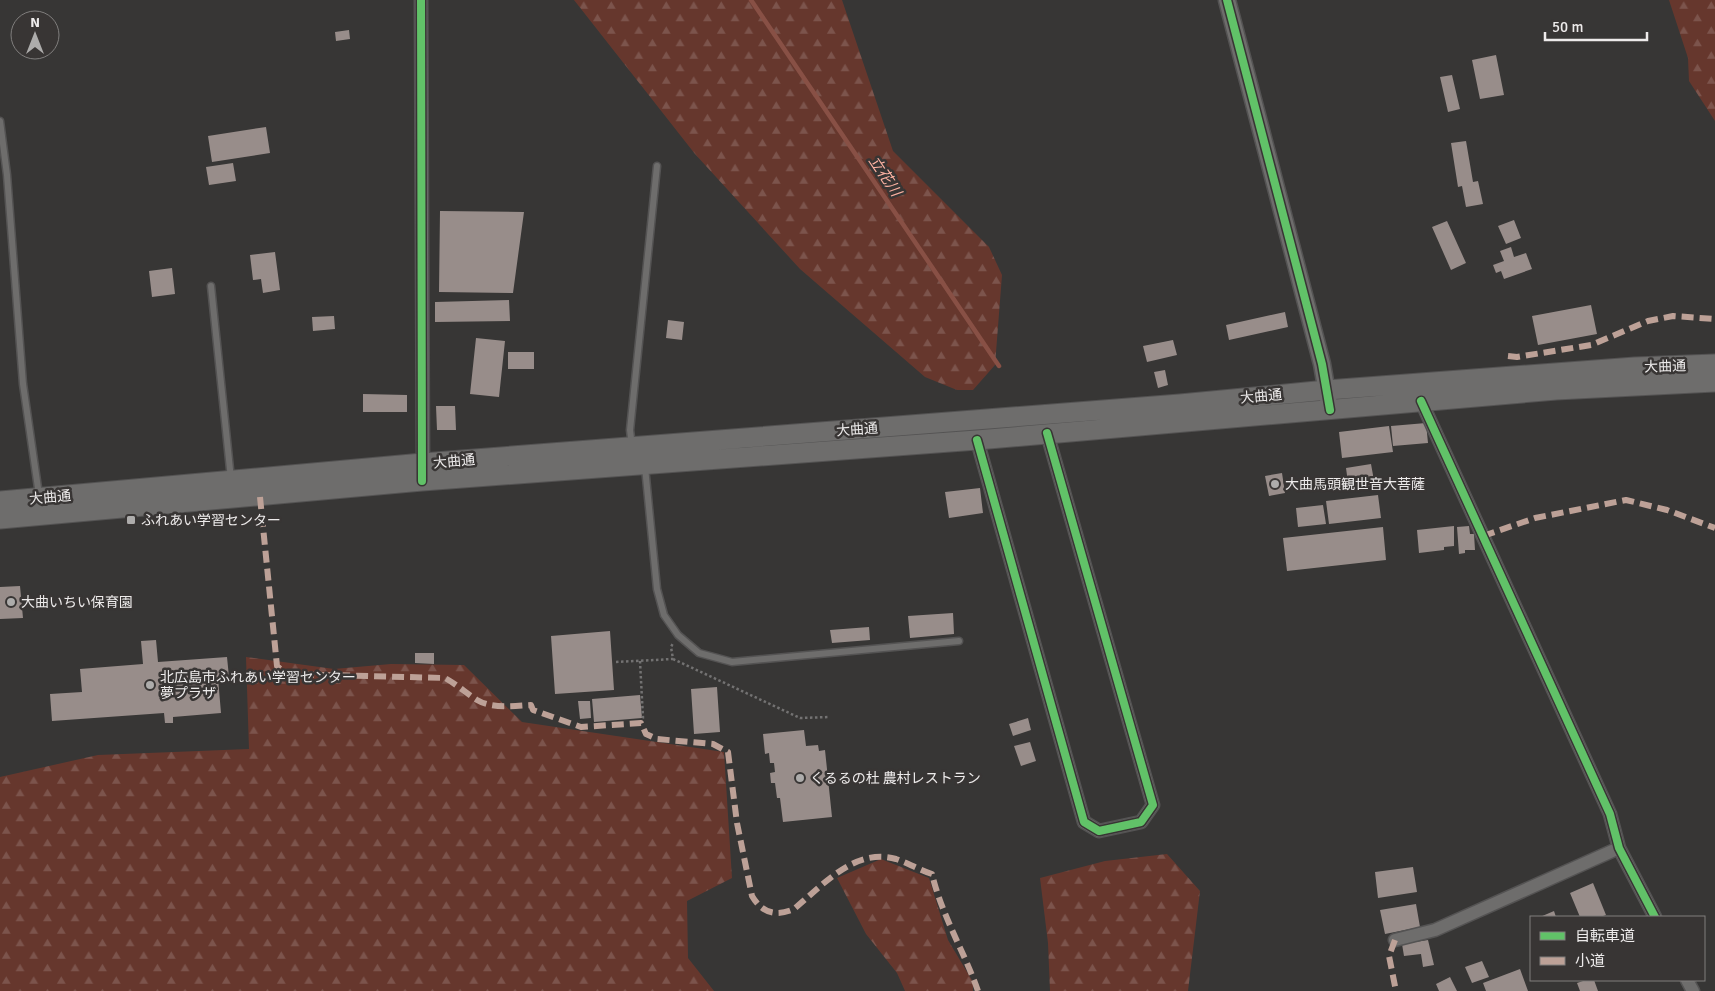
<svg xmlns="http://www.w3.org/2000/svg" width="1715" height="991" viewBox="0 0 1715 991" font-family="Signika,'Noto Sans JP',sans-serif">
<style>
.forest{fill:url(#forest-firs)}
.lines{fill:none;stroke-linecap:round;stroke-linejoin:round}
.stream{stroke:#885045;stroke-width:4.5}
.building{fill:#988d8a}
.service-casing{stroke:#545353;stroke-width:9}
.minor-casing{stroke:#545353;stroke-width:15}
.tertiary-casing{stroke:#545353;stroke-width:19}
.secondary-casing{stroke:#545353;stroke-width:21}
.path{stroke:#737272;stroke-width:2.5;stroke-dasharray:2.5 2.5;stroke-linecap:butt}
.service{stroke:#6e6d6c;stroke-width:6}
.minor{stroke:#6e6d6c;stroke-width:12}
.tertiary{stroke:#6e6d6c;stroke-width:16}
.secondary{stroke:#6e6d6c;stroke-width:19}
.quiet{stroke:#bda197;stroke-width:6;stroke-dasharray:12 6;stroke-linecap:butt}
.cycleway-casing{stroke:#383534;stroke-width:11}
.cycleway{stroke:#61c268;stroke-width:8}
.poi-dot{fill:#adacab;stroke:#383534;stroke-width:2}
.labels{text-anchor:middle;stroke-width:5;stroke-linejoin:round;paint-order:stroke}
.street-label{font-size:14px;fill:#edebeb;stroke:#383534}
.poi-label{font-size:14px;fill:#edebeb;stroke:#383534;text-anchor:start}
.water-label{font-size:15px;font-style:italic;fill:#fdb2a2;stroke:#383534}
</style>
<defs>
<pattern id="forest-firs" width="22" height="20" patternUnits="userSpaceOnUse" patternTransform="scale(1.25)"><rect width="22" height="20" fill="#66372d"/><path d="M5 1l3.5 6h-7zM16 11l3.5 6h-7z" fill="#7c544c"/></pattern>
</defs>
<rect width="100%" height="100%" fill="#373635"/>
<path class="forest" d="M574,0H842L893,151L989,247L1002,275L995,365L973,390H957L925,377L800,269L695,154Z
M1669,0H1715V121L1689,81L1688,58Z
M246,657L334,669L391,664L464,665L522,722L724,752L732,878L687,901L688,958L714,991H0V777L98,755L249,749Z
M1167,854L1200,891L1188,991H1050L1048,943L1040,878L1105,861Z
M881,859L929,878L948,940L973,982V991H905L897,973L866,934L837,878Z"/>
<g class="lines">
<path class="stream" d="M751,0L999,366"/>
</g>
<path class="building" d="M349,30L350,39L336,41L335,32Z
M1496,55L1504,95L1480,99L1472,60Z
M1452,75L1460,109L1448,112L1440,77Z
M266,127L270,153L212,162L208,136Z
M1466,141L1473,182L1478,181L1483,204L1466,207L1462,186L1458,187L1451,143Z
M233,163L236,181L209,185L206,167Z
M440,211L524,212L513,293L439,292Z
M1514,220L1521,238L1506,244L1498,226Z
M1447,221L1466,263L1451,270L1432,227Z
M1511,247L1514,257L1526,253L1532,269L1504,279L1501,271L1496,273L1493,265L1504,261L1500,251Z
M275,252L280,290L263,293L261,279L253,280L250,255Z
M172,268L175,294L152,297L149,271Z
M509,300L510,321L435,322V302Z
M1591,305L1597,334L1538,345L1532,316Z
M1285,312L1288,327L1229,340L1226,325Z
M334,316L335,329L313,331L312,317Z
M668,320L684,322L682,340L666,338Z
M476,338L505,341L499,397L470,394Z
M1173,340L1177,355L1147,362L1143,346Z
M508,352H534V369H508Z
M1165,370L1168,385L1158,388L1154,372Z
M363,394L407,395V412H363Z
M436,406H455L456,430H437Z
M1426,423L1428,443L1393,446L1391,426Z
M1389,426L1393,452L1342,458L1339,432Z
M1371,464L1375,486L1349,490L1346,468Z
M1282,473L1285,493L1269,496L1265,476Z
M980,488L983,513L949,518L945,492Z
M1378,495L1381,518L1329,524L1326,501Z
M1323,505L1326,524L1298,527L1296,508Z
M1454,526V546L1444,547V550L1419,553L1417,530Z
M1469,526L1470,534H1474L1475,550H1465V553L1459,554L1457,527Z
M1383,527L1386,560L1287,571L1283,538Z
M20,586L23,618L0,619V587Z
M953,613L954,634L910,638L908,616Z
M869,627L870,640L832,643L830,630Z
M610,631L614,690L555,694L551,636Z
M156,640L158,662L227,657L229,677L218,678L221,713L173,717V723H165L164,713L52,721L50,694L82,692L80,669L143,664L141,641Z
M415,653H434V664L415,663Z
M717,687L720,732L694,734L691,689Z
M640,695L642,718L594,722L592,699Z
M578,701H590L591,718L580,719Z
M1028,718L1031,730L1013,736L1009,724Z
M804,730L806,746L818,745L819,751L825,750L832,817L783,822L780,798H777L775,783H771L770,773L775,772L774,763H770L769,753L765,754L763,734Z
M1030,742L1036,761L1021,766L1014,746Z
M1413,867L1417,892L1378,898L1375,872Z
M1593,883L1606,915L1600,917H1580L1570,893Z
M1416,904L1420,927L1385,934L1380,910Z
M1554,911L1556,917H1540Z
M1428,940L1434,965L1423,967L1421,954L1404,956L1402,944Z
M1482,961L1489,977L1472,983L1465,967Z
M1520,969L1528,991H1486L1483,983Z
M1450,977L1457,991H1439L1436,984Z
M1586,980H1594L1598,991H1580L1577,983Z"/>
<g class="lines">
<defs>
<path id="service" d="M0,121L7,175L23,384L39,495
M211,286L231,479
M632,446L630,430L657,166
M645,467L657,589L664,615L678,635L699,653L732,662L959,641"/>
<path id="minor" d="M421,0L423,469
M1421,401L1610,814L1619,848L1655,917
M977,440L1084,822L1099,831L1141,822L1153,805L1047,433
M1395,940L1435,930L1619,848
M1687,980L1693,991"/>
<path id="tertiary" d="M1227,0L1322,364L1330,410"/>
<path id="secondary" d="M0,501L423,463L1180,404L1327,390L1635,367L1715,364
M0,519L422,481L977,440L1556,390L1715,382"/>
</defs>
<use href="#service" class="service-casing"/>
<use href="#minor" class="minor-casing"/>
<use href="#tertiary" class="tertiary-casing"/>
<use href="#secondary" class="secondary-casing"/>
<path class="path" d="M673,659L800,718L829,717
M640,661L643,718L641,723
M616,662L673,659L671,647L673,643"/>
<use href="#service" class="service"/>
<use href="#minor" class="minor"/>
<use href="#tertiary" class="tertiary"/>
<use href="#secondary" class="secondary"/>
<path class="quiet" d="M1508,356L1517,357L1591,345L1648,321L1673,316L1715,319
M260,497L277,666L286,674L445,678C456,684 466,693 477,700C492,709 514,706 531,705L533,710L581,727L641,723L646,734L657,739L713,744L728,752L737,823L752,896C762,913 776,917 794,909C822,886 855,847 896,859C908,863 920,870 932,874C942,916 964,951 978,991
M1483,536L1535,518L1626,500L1667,510L1715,528
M1395,940L1389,956L1396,991"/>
<defs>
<path id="cycleway" d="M421,0L422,481
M1227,0L1322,364L1330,410
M1421,401L1610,814L1619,848L1655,917
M977,440L1084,822L1099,831L1141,822L1153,805L1047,433"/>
</defs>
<use href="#cycleway" class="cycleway-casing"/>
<use href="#cycleway" class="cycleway"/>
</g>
<g class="poi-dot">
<circle cx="1275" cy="484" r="5"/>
<rect x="126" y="515" width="10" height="10" rx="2.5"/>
<circle cx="11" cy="602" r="5"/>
<circle cx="150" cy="685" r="5"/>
<circle cx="800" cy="778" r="5"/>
</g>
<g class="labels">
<g class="street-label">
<text transform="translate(1665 366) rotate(-2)" y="5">大曲通</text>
<text transform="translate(1261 396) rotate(-5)" y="5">大曲通</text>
<text transform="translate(857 429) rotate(-4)" y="5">大曲通</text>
<text transform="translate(454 461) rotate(-5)" y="5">大曲通</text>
<text transform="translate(50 497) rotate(-5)" y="5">大曲通</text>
</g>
<g class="poi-label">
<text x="1285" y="489">大曲馬頭観世音大菩薩</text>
<text x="141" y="525">ふれあい学習センター</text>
<text x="21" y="607">大曲いちい保育園</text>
<text x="160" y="682">北広島市ふれあい学習センター<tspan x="160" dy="16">夢プラザ</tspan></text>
<text x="810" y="783">くるるの杜 農村レストラン</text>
</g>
<g class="water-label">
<text transform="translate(885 176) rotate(56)" y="5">立花川</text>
</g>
</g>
<rect x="1530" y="916" width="175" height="65" fill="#383534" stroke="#807e7d"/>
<rect x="1540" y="932" width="25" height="8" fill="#61c268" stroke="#807e7d"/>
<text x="1575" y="941" font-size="15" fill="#edebeb">自転車道</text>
<rect x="1540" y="957" width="25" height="8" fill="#bda197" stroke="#807e7d"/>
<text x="1575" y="966" font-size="15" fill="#edebeb">小道</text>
<g transform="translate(35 35)"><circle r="24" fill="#383534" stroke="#807e7d"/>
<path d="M0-4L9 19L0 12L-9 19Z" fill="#adacab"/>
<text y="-8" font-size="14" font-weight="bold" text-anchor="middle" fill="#edebeb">N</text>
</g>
<path d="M1545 32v8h102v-8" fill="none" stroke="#edebeb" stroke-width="2.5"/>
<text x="1552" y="32" font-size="15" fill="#edebeb" stroke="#383534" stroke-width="4" paint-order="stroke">50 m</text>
</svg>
